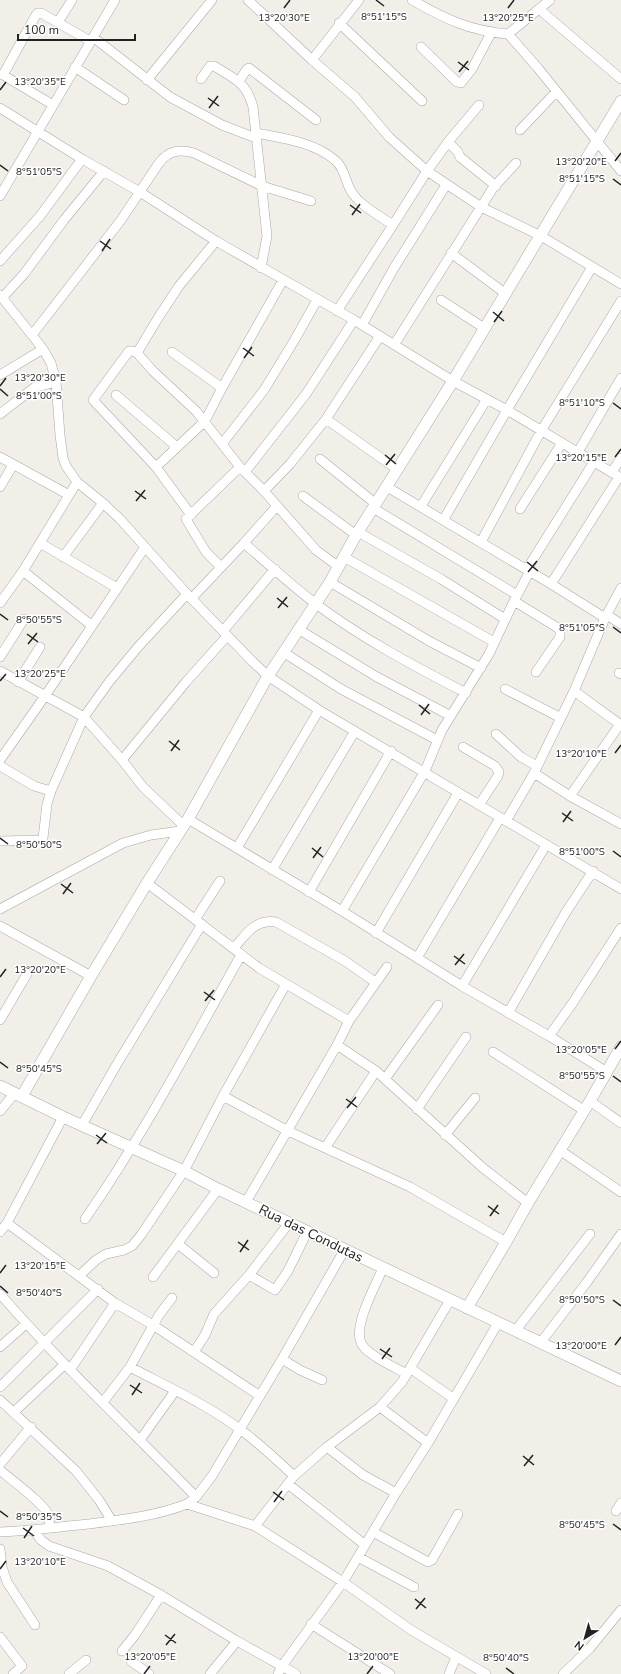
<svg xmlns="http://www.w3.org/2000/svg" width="621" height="1674" viewBox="0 0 621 1674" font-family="'Nunito Sans',sans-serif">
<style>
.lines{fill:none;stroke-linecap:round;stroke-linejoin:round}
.minor-casing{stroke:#a9a9a9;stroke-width:10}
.tertiary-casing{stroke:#a9a9a9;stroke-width:12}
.minor{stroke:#fff;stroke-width:9}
.tertiary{stroke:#fff;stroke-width:11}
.ticks{fill:none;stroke:#222;stroke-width:1.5}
.labels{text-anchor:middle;stroke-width:3;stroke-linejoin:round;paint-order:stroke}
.street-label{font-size:14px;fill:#222;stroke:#fff}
.ticks-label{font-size:10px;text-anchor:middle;fill:#222;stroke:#fff;stroke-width:3;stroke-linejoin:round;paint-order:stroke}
</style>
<rect width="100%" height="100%" fill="#f2efe9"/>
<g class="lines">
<defs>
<path id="minor" d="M248,0L312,60L355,97L389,137L427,171L481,207L541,236L621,284
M412,0C445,19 470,31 508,34L550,0
M539,9L621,79
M58,22L72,0
M339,23L422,101
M508,34L537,67L621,171
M93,37L170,97L222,125L256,138
M421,47L457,82L461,83L472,69L491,33
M312,60L359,0
M75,67L124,100
M201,79L210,66H214C235,79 246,82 253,107L267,236L261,268
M147,80L212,0
M239,81L247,69L249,68L316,120
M53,105L3,75L36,15L38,13H41L90,41
M0,108L82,159L140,192L216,241L354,320L453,381L507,410L621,478
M520,130L556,92
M256,133C282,138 315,142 336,161C345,169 345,181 351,191C359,205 380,216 393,225
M448,142L458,152L460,157L496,186
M0,196L115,0
M451,253L506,294
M0,261L40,216L82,159
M0,295L43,349L51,363L56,382L60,435L63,458L66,466L77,482L103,503L120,519L187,594L253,662L268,676L319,710L621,889
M2,298L24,274L64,220L104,171
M441,300L484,328
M337,311L393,225L427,171L448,142L479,105
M362,325L394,268L446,185
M32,335L121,220L159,163C169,150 180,149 194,153L262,186L311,201
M394,345L493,188L516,163
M172,352L222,388
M137,353L158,318L179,286L216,241
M0,375L43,349
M116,395L177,447
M0,414L35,387L56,382
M326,419L398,470
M222,444L264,390L294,341L317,300
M578,452L621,378
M0,457L69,495
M320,459L376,504
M156,467L205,421L222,388L283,280
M245,472L306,394L354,320
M612,472L621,458
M0,487L13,465
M387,487L551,584L605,618
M264,491L290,464L326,419L380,336
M303,496L356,535
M421,506L487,399
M373,508L517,595
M520,509L562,443
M191,515L156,467L93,400L129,351H133L137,353L153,371L196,411L240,467L264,491L316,550L339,567
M444,519L507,410L592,267
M358,532L441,579L505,619
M481,542L541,431L621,301
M40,543L117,588
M244,543C268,564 291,585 316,604C363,639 414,666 466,693
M63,557L103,503
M344,557L494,642
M221,567L206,552L186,519L240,467
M527,569L594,462
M23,571L91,625
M330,582L429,641L481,668
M551,584L619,477
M192,598L244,543L277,506
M514,601L558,628L560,631V637L536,672
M0,603L23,571L77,482
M607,615L621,624
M298,629L377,677L451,716
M223,631L275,569
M283,652L341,689L437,740
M0,657L24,619
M0,671L84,717L122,760L143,787L184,826
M619,673L621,674
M18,682L40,647
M505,689L561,718
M574,691L621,725
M496,734L521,757L537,766
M463,747L495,766L499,772L498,776L479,805
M0,760L45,696L145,547
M122,760L186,682L227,636
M0,766L34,786L51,791
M534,773L570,796L621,824
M570,796L620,724
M188,819L342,911L462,986L549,1036L607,1072
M506,821L534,773L574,691L605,618L621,588
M0,841L41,840L43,838L47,804L51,791L84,717L109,682L138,647L187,594
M237,848L319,710
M272,870L355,731
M147,883L259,968L349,1021
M309,892L391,751
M0,909L123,843L151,835L180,831
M342,911L425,771L442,730L489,654L514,601L530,571
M196,918L220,881
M0,926L91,976
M376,933L458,793
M234,948C246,934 255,919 276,922L345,961L375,982
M417,958L500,818
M462,986L546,845
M508,1013L566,912L593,871
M0,1020L27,974
M549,1036L572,1004L621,928
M337,1045L376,1071L483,1168L528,1203
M493,1052L585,1111
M385,1079L438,1005
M223,1096L288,1131L410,1187L506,1242
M590,1101L621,1123
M417,1109L466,1037
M0,1111L15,1093
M82,1125L117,1064L202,924
M445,1135L475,1098
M325,1148L376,1071
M561,1151L621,1192
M246,1202L337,1045L349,1021L387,967
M85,1219C144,1134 191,1044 241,955
M7,1223L115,1303L153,1325L260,1396
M0,1232L7,1223L63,1117
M178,1244L214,1273
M383,1268C376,1285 350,1330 363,1346C370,1356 396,1368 407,1374
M249,1275L275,1290L288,1271L307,1232
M79,1276L96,1260L106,1254L124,1250L132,1246L141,1235L184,1171L223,1096L286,984
M153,1277L218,1189
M0,1294C62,1365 131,1430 196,1497L187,1504
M516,1330L590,1234
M541,1342L587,1282L621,1234
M0,1347L26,1324
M194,1352L205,1335L214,1314L249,1275L289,1223
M282,1359L300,1370L322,1380
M130,1367C166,1386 208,1405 241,1430C260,1444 277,1460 294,1476
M410,1368L454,1399
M70,1370L115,1303
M0,1387L98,1289
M0,1400L76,1471L99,1500L112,1521
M103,1402L130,1367L159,1315L172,1298
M380,1407L428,1443
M14,1412L65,1364
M140,1440L175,1391
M327,1447L363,1475L396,1493
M0,1464L31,1427
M0,1470C11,1480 44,1503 49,1516C50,1519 49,1524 49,1528
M288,1484L365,1545
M196,1497L212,1476L282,1359L345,1249
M616,1511L621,1503
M255,1526L294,1476L327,1447L380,1407L402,1382L450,1300
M34,1531L41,1540L49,1546L108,1566L161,1595L237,1641L296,1674
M0,1532C30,1531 59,1527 88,1524C121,1520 156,1516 187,1504L255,1526L343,1582L411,1630L486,1674
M373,1532L428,1562L432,1560L458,1514
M0,1549L2,1567L7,1582L35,1625
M358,1557L414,1587
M311,1624L390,1674
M0,1637L22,1666L13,1674
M122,1651L135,1635L161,1595
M131,1661L149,1674
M69,1674L86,1660
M210,1674L237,1641
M278,1674L282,1666L343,1582L358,1557L396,1493L428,1443L498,1323
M449,1674L456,1657
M563,1674L590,1648L621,1610"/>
<path id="tertiary" d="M0,1086L63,1117L184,1171L218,1189L621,1381
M22,1096L91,976L147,883L188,819L268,676L330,582L356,535L453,381L621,101
M467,1308L506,1242L528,1203L590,1101L621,1047"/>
</defs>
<use href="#minor" class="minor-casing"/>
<use href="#tertiary" class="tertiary-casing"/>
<use href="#minor" class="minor"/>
<use href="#tertiary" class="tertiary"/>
</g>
<path class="ticks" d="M376,0L384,6M284,8L290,0M508,8L514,0M458,62L469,70M459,72L468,61M0,90L6,82M208,98L219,106M209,108L218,96M615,161L621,153M0,165L8,171M613,179L621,185M350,205L361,213M352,215L360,204M100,241L111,249M102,251L110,239M493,312L504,321M494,322L502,311M243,348L254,356M244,358L252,347M0,386L6,378M0,389L8,396M613,403L621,409M385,455L396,464M615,457L621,449M386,465L395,454M135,491L146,499M136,501L145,490M527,562L538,571M528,572L537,561M277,598L288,607M278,608L287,597M0,614L8,620M613,627L621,633M27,634L38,642M28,644L37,633M0,681L6,674M419,705L430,714M421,715L429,704M169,741L180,750M171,751L179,740M615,753L621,745M562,813L573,821M563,822L571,811M0,838L8,844M312,848L323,857M613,851L621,857M313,858L321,847M61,884L73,893M63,894L71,883M454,956L465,964M455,965L464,954M0,977L6,969M204,992L215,1000M205,1001L214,990M615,1049L621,1041M0,1062L8,1068M613,1076L621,1082M346,1099L357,1107M347,1108L356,1097M96,1135L107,1143M97,1144L106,1133M488,1206L499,1214M490,1216L498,1205M238,1242L249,1250M240,1252L248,1240M0,1273L6,1265M0,1286L8,1293M613,1300L621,1306M615,1345L621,1337M380,1349L392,1357M382,1359L390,1348M130,1385L142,1393M132,1395L140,1383M523,1456L534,1465M524,1466L533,1455M273,1492L284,1500M274,1502L282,1491M0,1511L8,1517M613,1524L621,1530M23,1528L34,1536M24,1538L32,1526M0,1569L6,1561M415,1599L426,1608M416,1609L425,1598M165,1635L176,1643M166,1645L175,1634M506,1668L514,1674M144,1674L150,1666M367,1674L373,1666"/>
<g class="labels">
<g class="street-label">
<text transform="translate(311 1233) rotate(26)" y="5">Rua das Condutas</text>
</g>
</g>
<g class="ticks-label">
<text x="384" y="20">8°51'15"S</text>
<text x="284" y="21">13°20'30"E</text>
<text x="508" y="21">13°20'25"E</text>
<text x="40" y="85">13°20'35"E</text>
<text x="581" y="165">13°20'20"E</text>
<text x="39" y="175">8°51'05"S</text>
<text x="582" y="182">8°51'15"S</text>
<text x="40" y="381">13°20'30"E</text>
<text x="39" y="399">8°51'00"S</text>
<text x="582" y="406">8°51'10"S</text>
<text x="581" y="461">13°20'15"E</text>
<text x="39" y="623">8°50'55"S</text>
<text x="582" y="631">8°51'05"S</text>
<text x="40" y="677">13°20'25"E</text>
<text x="581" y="757">13°20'10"E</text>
<text x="39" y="848">8°50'50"S</text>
<text x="582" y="855">8°51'00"S</text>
<text x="40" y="973">13°20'20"E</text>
<text x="581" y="1053">13°20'05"E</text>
<text x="39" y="1072">8°50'45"S</text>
<text x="582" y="1079">8°50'55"S</text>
<text x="40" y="1269">13°20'15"E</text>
<text x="39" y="1296">8°50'40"S</text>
<text x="582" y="1303">8°50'50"S</text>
<text x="581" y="1349">13°20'00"E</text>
<text x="39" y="1520">8°50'35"S</text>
<text x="582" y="1528">8°50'45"S</text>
<text x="40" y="1565">13°20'10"E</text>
<text x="150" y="1660">13°20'05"E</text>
<text x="373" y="1660">13°20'00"E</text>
<text x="506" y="1661">8°50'40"S</text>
</g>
<g transform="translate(585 1638) rotate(217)" stroke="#ffffff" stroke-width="3" paint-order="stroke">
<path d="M0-3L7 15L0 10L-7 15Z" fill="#222222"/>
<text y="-6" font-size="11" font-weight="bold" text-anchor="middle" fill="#222222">N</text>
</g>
<path d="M18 34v6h117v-6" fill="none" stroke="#222222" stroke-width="2"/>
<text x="24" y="34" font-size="12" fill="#222222" stroke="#ffffff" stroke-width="3" paint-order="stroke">100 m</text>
</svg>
